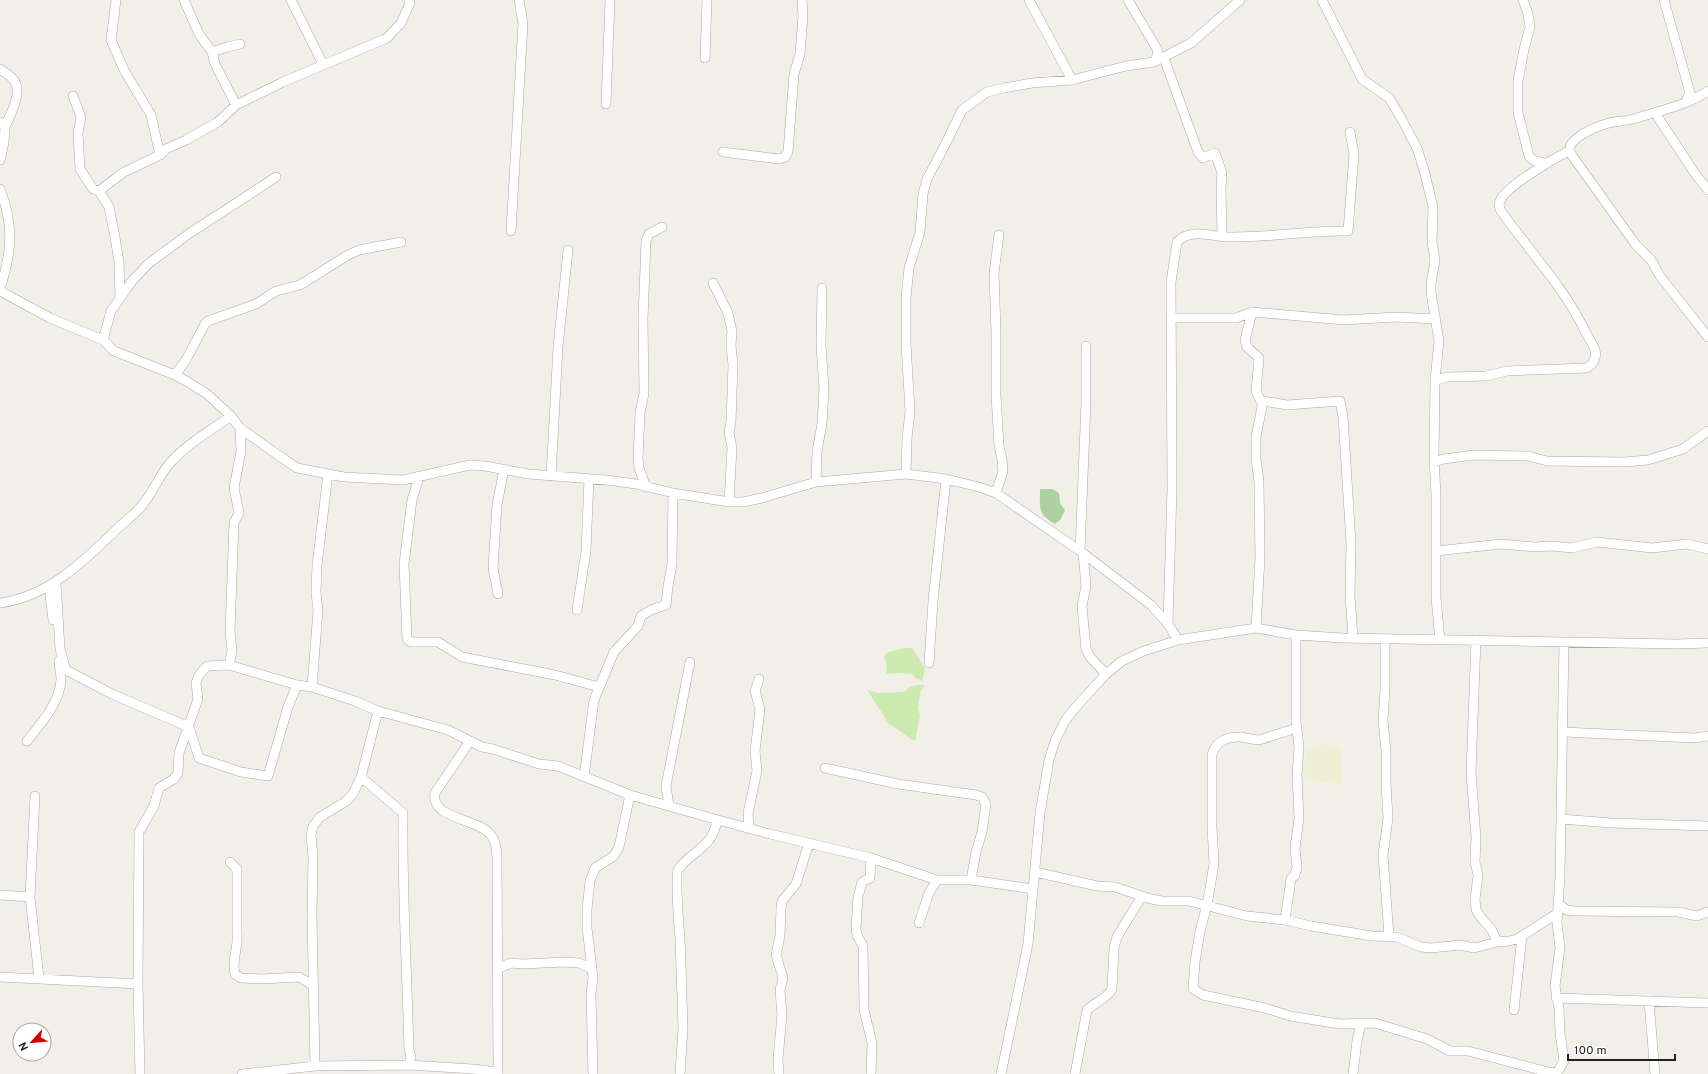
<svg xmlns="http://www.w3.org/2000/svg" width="1708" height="1074" viewBox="0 0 1708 1074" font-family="Overpass,sans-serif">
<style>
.farmland{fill:#eef0d5}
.grass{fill:#cdebb0}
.forest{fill:#add19e}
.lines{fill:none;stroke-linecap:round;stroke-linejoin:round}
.minor-casing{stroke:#a9a9a9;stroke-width:10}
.minor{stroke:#fff;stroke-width:9}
</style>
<rect width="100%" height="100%" fill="#f2efe9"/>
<path class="farmland" d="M1326,744L1341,747L1342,766V784L1340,786L1332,782H1319L1304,778L1306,748L1309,747L1313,749Z"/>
<path class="grass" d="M905,648H912L925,668L922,681L915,678L912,674L900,673L886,674L887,667L884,656L888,652Z
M917,685H925L920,693L918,708L920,715L916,738L914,741L885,721L886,719L867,690L879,693L905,692L909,687Z"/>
<path class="forest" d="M1040,489H1052L1059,493L1060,503L1065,510L1061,519L1055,524C1037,514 1040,507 1040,489Z"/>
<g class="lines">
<defs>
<path id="minor" d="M116,0L111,40L124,70L151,115L160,155
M184,0L199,34L212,52
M291,0L323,64
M1029,0L1072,80
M1128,0L1157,49L1158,54L1154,62
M1322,0L1362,79L1389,98L1401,118L1417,148L1424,170L1433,207L1432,241L1435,261L1431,283V293L1439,341L1435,380L1434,456L1436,496V598L1440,640
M1523,0L1528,14L1530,27L1524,49L1518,81V113L1529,156L1533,160L1545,163
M1664,0L1690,93L1685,103
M705,58L707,0
M1164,58L1198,152L1203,158L1215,153L1222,173L1221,189L1222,236
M0,69C4,72 10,75 13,79C24,91 10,115 5,127
M1708,91C1692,102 1673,107 1654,113C1647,115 1640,117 1633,119C1625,121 1617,121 1609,123C1598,126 1563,139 1571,154L1636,245L1651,260L1660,276L1708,337
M73,96L81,117L78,133L80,169L93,189L99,191L109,207L115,237L119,262L120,298
M606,104L610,0
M236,105L215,64L212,52L227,47L240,44
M1655,113L1696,175L1708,190
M0,122L5,127L4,143L0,160
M723,152L779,159L785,157L788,152L794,74L800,54L803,16L802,0
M0,189C14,225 12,253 0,288
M99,191L124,172L160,155L166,149L186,140L218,122L236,105L283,82L387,38L401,23L410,3L409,0
M511,231L523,23L519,0
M713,283L728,313L732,331L731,345L733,365L731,422L729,432L732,448L729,502
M0,291L50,318L103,340L114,351L175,375L188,382L207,394L231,416L240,428L278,455L297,468L328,474L344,477L403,480L470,465L485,466L528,474L606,480L636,484L673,493L729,502H743L762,498L816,482L906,474L946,479L979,487L996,493L1080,551L1151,605L1168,624L1178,640
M1252,312L1245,340L1247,347L1259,358L1256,391L1261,402L1263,401L1256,437V459L1259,482L1260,558L1256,628
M1171,318H1236L1252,312L1344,320L1396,317L1436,319
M103,340L111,311L132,281L148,264L190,233L276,177
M175,375L186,360L205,324L208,321L256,304L276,291L300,285L348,255L359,250L401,242
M1435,380L1448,377L1486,376L1507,371L1587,368C1593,364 1597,358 1595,350C1593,344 1588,337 1585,331C1564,287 1529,251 1501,211C1499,207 1498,204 1501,199C1509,185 1553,159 1569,151
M1263,401L1287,405L1340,401L1343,417L1351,543L1350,596L1353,637
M1434,462L1444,459L1474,455L1528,456L1547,461L1624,462L1648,460L1683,449L1708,431
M906,474L907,439L910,411L906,344V298L909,268L920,232L923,194L927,179L946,143L962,110L987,92L1004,88L1032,83L1072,80L1126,66L1154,62L1191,43L1240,0
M551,476L558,347L568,250
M419,477L412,500L404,564L407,639L411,642H438L462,657L555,675L599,687
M816,482L817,451L822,424L824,388L821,345L822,288
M646,487L639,468L638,459L640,413L644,393L643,319L646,241L649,234L662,227
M996,493L1003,471L1002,459L999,446L996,395V332L994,273L999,235
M1080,551L1086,403V346
M1436,551L1501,544L1535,547L1552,546L1572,548L1597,542L1652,548L1687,544L1708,549
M1083,553L1086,586L1082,606L1086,649L1090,657L1106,674
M56,582L60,649L66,670L112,694L189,727L199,758L241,772L268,776L288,707L297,685L312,687L355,701L378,711L448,730L482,747L493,749L539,764L558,766L630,795L718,820L770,834L871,858L937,880H971L1033,889
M49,586L53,620
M498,594L493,568L497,505L504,469
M0,603C47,597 83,562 116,530C125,521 137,513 144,503C154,490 160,474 171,462C187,444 211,430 231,416
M577,610L586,551L589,479
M1168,624L1172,489L1171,282L1177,242C1191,227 1211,237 1229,237C1269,238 1308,230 1348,231L1354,154L1350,132
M1385,639V691L1383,720L1386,751V783L1388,818L1383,855L1389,936
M1476,640L1471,772L1476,838L1475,862L1478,875L1475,899L1476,909L1479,915L1492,930L1497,942
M929,663L933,601L946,479
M229,665L232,651L230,631L234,523L239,513L234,488L241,451L240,428
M312,687L318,610L316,593L317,565L328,474
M1297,728L1259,740C1253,740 1247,738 1241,737C1227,736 1215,742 1212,755V827L1214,864L1207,905L1200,931L1195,962L1193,989L1203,995L1265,1008L1290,1016L1340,1024L1375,1023L1427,1039L1450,1051H1468L1552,1073L1558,1071L1564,1061L1560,1033L1559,1009L1555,986L1560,948L1557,923L1560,875L1564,642
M1563,732L1695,738L1708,736
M27,741C40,725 61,701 61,679C61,673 59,667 59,661
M470,741L435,793C430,819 477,818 490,834C496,840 496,848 497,857L498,1074
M825,768L898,784L976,795L982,797L986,804L982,832L976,852L971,880
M361,777L403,813C402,892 407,971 409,1050L411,1056L409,1065
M584,777L594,700L614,652L638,626L641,616L651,610L666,605L668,586L672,564L673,493
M669,806L666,786L690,662
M1561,819L1611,823L1708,826
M749,827L748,813L757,771L755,751L760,709L755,691L759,679
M230,862L237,869V932C239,948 231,960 235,974L241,978L262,979L299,977L314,986
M1035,872L1097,886L1115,887L1151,899L1162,901H1189L1247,916L1285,920L1311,926L1372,936L1397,937L1421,947L1431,948L1460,945L1474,948L1497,942L1509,941L1517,939L1558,913
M0,895L30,897L39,978
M30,897L35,796
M1558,904L1567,910L1575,911L1678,912L1697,916L1708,912
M1285,920L1291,879L1295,875L1297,867L1295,848L1299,818L1297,776L1299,747L1296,721V635
M919,923L929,893L937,880
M499,968L511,963L522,964L565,962L579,963L591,968
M0,977L138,984
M1556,998L1708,1003
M1649,1001L1655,1074
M1514,1010L1522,936
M315,1066L312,915L313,857L311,835L313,826L320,817L345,802L353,794L361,777L378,711
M140,1074L138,984L139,832L154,806L159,788L174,779L178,773L179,753L198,699L196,683L199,675L207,666L229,665L297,685
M242,1074L315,1066L409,1065L473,1069L497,1072
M593,1074L591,994L593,977L587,928V909L590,881L595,868L614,856L619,847L630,795
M680,1074L683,1028L680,937C679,929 675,874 678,870C685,858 701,851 709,840C714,834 715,827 718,820
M779,1074L778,1059L782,1015L780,990L783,978L776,955L780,936L781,908L782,901L796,884L809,843
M871,1074L872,1043L864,1010L863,946L857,935L856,928L858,897L862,882L870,878L871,858
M1001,1074L1028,944L1040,813L1049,760L1055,741L1065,721L1074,709L1106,674L1122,661L1144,651L1178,640L1256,628L1296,635L1343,638L1677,644L1708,643
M1075,1074L1087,1010C1095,1002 1107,999 1112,989L1114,948L1117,937L1142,896
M1353,1074L1357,1041L1361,1024"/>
</defs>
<use href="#minor" class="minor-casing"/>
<use href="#minor" class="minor"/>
</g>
<g transform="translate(32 1042) rotate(243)"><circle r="19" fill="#ffffff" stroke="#a7a7a7"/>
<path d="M0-3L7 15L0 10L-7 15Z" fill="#d40000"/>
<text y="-6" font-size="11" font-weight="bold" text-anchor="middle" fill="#222222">N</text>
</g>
<path d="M1568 1054v6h107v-6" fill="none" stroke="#222222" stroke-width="2"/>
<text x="1574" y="1054" font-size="12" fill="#222222" stroke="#ffffff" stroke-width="3" paint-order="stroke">100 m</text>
</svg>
